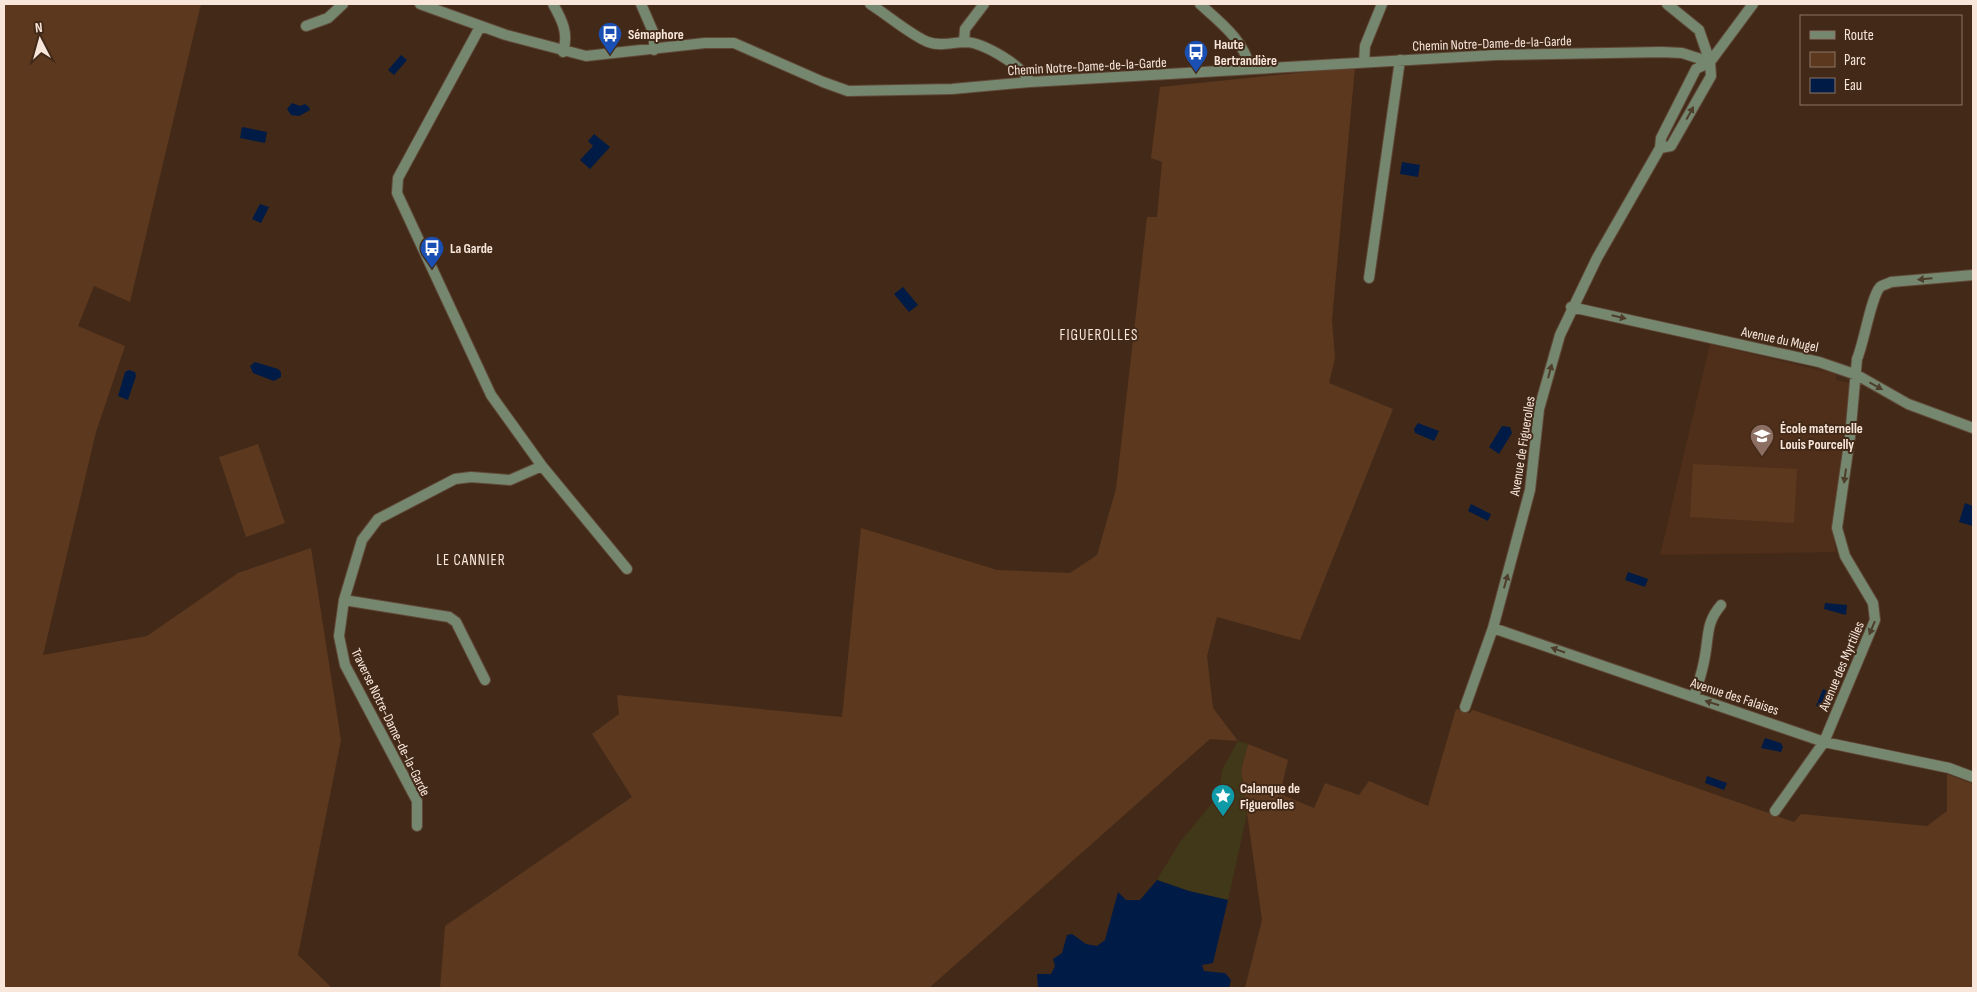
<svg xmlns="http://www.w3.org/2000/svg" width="1977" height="992" viewBox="0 0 1977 992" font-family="'Sofia Sans Condensed',sans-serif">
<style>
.built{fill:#4f2f19}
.green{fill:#5c381f}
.sand{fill:#403818}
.water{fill:#001b45}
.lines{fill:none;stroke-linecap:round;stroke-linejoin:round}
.minor-casing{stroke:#604837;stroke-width:12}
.minor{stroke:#768770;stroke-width:10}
.oneway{fill:#4d3d2a}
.labels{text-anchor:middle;stroke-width:4;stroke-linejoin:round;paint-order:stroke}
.poi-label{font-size:14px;font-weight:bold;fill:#f8e6db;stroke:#432a18;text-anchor:start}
.street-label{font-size:14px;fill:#f8e6db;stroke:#432a18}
.neighbourhood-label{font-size:15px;letter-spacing:1px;fill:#f8e6db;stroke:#432a18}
</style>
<rect width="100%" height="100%" fill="#432a18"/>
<path class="built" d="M1710,344L1836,374V380L1850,383L1832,530L1836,552L1660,555Z"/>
<path class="green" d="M4,4H201L130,302L94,286L78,326L125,346L96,432L43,655L147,636L238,573L311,548L341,740L298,955L332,988H4Z
M1355,67L1332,320L1335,358L1329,383L1393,409L1300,640L1217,617L1207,656L1213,708L1238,741L1210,739L929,988H440L445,926L632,797L592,734L619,714L617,695L842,717L861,528L997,570L1070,573L1097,555L1116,489L1147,217H1157L1162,162L1151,158L1160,87Z
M258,444L285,523L246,537L219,457Z
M1693,464L1797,469L1794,523L1690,517Z
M1456,709L1469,713L1473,710L1794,822L1801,814L1927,826L1947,811V774L1973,784V988H1245L1262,920L1241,770L1248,744L1288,760L1280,794L1314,808L1325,783L1359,795L1369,781L1428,806Z"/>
<path class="sand" d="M1238,741L1248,744L1241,770L1247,814L1228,900L1189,891L1157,880L1180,842L1219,795L1222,770Z"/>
<path class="water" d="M401,55L407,60L394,75L388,70Z
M292,103L300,106L305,104L309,107L310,110L299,116L291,115L287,109Z
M242,127L267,132L265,143L240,138Z
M594,134L610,147L590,169L580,160L593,146L588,141Z
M1402,162L1420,165L1418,177L1400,174Z
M260,204L269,207L261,223L252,219Z
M903,287L918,305L909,312L894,294Z
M255,362L278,369L281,372V377L274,381L253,373L250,366Z
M129,370L135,372L136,376L128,400L118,396L125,372Z
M1418,423L1439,431L1434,441L1415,433L1414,429Z
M1502,426L1510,427L1512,433L1499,454L1489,447Z
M1965,503L1973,506V526L1959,522Z
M1471,504L1491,514L1488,521L1468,511Z
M1628,572L1648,579L1645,587L1625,580Z
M1825,603L1847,605L1846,615L1824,609Z
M1823,689L1832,693L1825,710L1816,706Z
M1765,738L1781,743L1783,747L1781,752L1761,748Z
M1707,776L1727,783L1724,790L1705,783Z
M1157,880L1189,891L1228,900L1213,963L1202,965L1204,971L1225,973L1231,980L1229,988H1038L1037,974H1051L1055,966L1053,959L1062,953L1067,935L1072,934L1086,944L1097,946L1105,940L1118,892L1126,900H1140Z"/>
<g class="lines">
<defs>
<path id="minor" d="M420,4L506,35L586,56L705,43H734L823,82L848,91L952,89L1030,82L1496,55L1662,52L1682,53L1710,62
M553,4C562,20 569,33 563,52
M641,4L654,34V50
M870,4C886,14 912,36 928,42C941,47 953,42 966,42C984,43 1023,66 1030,82
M1200,4C1220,22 1245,41 1250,69
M306,26L328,18L343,4
M480,27L398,178L397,193L491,395L542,466L627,569
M964,42L965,29L984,4
M1364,62L1365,46L1382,4
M1660,148L1671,146L1711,76L1710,62L1699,30L1667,4
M1369,278L1400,60
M1571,307L1819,362L1857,375L1908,404L1973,428
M344,600L449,617L456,622L485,680
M1493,628L1824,742L1949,768L1973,777
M1694,697C1698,684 1703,670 1705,656C1709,634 1706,623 1721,605
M1465,707L1493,628L1530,490L1539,409L1560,335L1597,258L1660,148L1661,138L1696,69L1710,62L1753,4
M1775,811L1824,742L1875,620L1873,603L1845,556L1837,528L1850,437L1857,359C1864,343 1871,297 1880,287C1882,285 1888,284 1891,282L1973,275
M417,826V801L345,665L339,636L344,600L362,540L378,519L455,479L471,477L510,480L542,466"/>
</defs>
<use href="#minor" class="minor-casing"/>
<use href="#minor" class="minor"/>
</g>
<defs><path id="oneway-solid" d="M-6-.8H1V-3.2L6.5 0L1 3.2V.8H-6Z" transform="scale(1.25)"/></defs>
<g class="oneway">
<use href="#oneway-solid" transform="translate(1690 113) rotate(-61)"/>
<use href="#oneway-solid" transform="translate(1925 279) rotate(175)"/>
<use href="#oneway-solid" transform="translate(1619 317) rotate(13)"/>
<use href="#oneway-solid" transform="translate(1550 371) rotate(-75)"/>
<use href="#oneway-solid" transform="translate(1876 386) rotate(29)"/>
<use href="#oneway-solid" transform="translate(1845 476) rotate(98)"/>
<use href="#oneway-solid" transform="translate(1506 581) rotate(-74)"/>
<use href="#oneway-solid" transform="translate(1872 628) rotate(113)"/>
<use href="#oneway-solid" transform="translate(1558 650) rotate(-161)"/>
<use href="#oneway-solid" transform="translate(1712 703) rotate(-162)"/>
</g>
<defs>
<symbol id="bus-pin" viewBox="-11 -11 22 30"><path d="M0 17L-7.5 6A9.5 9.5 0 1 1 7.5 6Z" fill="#1a4fb4" stroke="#432a18"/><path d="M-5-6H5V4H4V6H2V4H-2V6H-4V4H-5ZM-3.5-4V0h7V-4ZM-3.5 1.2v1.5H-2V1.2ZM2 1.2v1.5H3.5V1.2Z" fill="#fff"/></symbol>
<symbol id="school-pin" viewBox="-11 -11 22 30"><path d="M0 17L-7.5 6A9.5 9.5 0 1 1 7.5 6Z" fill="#8d6e63" stroke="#432a18"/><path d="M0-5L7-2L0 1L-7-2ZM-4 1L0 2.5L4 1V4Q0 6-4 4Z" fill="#fff"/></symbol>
<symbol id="sight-pin" viewBox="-11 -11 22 30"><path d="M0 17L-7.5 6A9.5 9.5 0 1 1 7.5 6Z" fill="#0f9aa8" stroke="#432a18"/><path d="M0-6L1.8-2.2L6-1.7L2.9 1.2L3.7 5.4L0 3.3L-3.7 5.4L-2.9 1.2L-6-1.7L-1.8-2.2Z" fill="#fff"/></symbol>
</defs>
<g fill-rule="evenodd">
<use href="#bus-pin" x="596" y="20" width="28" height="38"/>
<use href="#bus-pin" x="1182" y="38" width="28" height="38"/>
<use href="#bus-pin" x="418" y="234" width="28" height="38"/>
<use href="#school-pin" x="1748" y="422" width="28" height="38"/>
<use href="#sight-pin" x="1209" y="782" width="28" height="38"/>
</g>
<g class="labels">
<g class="poi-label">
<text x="628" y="39">Sémaphore</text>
<text x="1214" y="49">Haute<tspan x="1214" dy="16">Bertrandière</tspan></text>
<text x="450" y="253">La Garde</text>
<text x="1780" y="433">École maternelle<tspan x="1780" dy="16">Louis Pourcelly</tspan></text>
<text x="1240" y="793">Calanque de<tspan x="1240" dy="16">Figuerolles</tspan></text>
</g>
<g class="street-label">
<text transform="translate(1492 43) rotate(-2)" y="5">Chemin Notre-Dame-de-la-Garde</text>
<text transform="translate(1087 66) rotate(-3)" y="5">Chemin Notre-Dame-de-la-Garde</text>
<text transform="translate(1780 339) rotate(12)" y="5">Avenue du Mugel</text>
<text transform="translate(1522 446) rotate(-81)" y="5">Avenue de Figuerolles</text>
<text transform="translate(1841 666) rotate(-67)" y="5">Avenue des Myrtilles</text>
<text transform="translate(1735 696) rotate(18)" y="5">Avenue des Falaises</text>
<text transform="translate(391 722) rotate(64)" y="5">Traverse Notre-Dame-de-la-Garde</text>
</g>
<g class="neighbourhood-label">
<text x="1099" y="340">FIGUEROLLES</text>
<text x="471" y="565">LE CANNIER</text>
</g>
</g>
<rect width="1977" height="992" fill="none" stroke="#f8e6db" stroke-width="10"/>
<rect x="1800" y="15" width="162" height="90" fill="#432a18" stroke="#8b7566"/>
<rect x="1810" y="31" width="25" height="8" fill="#768770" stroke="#8b7566"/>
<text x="1844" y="40" font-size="15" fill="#f8e6db">Route</text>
<rect x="1810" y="52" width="25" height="15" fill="#5c381f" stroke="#8b7566"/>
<text x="1844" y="65" font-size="15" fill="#f8e6db">Parc</text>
<rect x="1810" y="78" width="25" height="15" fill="#001b45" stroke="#8b7566"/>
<text x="1844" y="90" font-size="15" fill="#f8e6db">Eau</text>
<g transform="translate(40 40) rotate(354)" stroke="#432a18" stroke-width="4" paint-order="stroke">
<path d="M0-4L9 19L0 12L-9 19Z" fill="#f8e6db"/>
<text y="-8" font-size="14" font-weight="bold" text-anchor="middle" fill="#f8e6db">N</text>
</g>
</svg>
